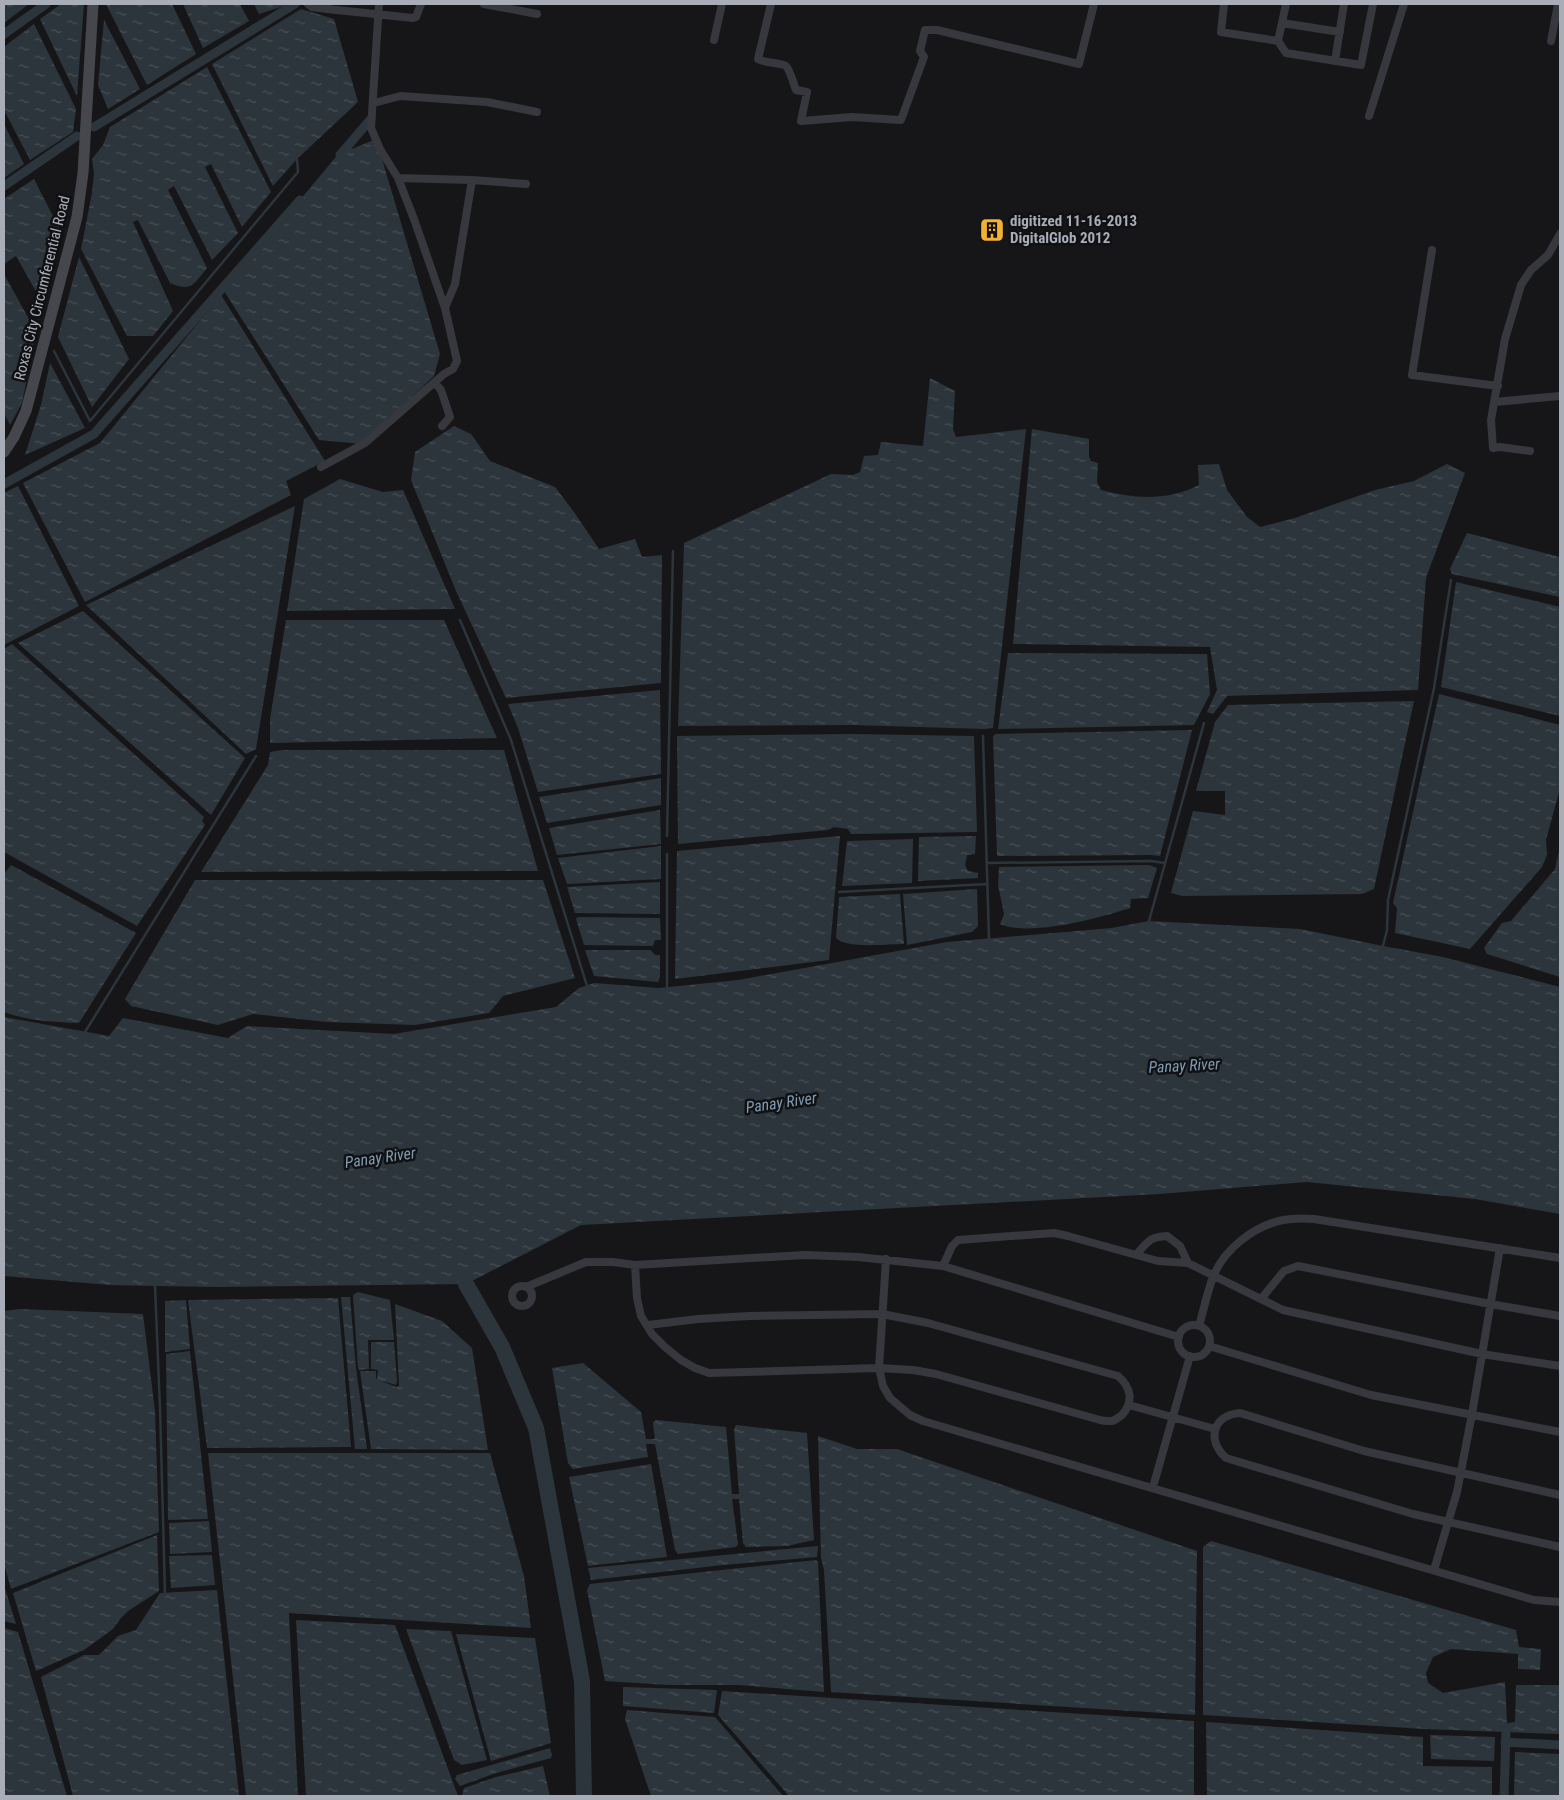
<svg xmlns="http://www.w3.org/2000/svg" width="1564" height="1800" viewBox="0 0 1564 1800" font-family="'Roboto Condensed',sans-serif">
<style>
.water{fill:url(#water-ripples)}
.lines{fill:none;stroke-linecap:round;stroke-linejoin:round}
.stream{stroke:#2c353c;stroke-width:2.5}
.canal{stroke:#2c353c;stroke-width:9}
.river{stroke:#2c353c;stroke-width:16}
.minor{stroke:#37383d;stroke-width:8}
.secondary{stroke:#45474d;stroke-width:11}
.labels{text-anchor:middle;stroke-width:5;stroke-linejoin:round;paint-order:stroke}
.poi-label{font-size:15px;font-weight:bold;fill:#a8adb8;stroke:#111113;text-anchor:start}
.street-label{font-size:15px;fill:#a8adb8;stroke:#111113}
.water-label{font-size:16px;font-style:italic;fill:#7f9bb3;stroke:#111113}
</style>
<defs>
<pattern id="water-ripples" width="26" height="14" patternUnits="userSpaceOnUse" patternTransform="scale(1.25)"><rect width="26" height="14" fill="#2c353c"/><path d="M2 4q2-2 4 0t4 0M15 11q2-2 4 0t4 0" fill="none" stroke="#485056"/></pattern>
</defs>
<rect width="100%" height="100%" fill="#161618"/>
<path class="water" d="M4,4H29L4,23Z
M61,4H84L77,96L40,19Z
M106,4H172L196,54L147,85Z
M183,4H240L249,21L203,48Z
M254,4H286L287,5L259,14Z
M301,9L334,19L358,102L297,159L273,186L212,64Z
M104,20L140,89L108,109L98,85Z
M34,24L76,109L73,132L30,160L4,110V47Z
M207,67L271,192L242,227L211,164L205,167L238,233L212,260L174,186L168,190L207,268C193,285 192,292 170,283L138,220L133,222L173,311L153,336H127L81,249L92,193L94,173L92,159L103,145L110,127Z
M4,124L24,164L4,178Z
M376,139L440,354L434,376L362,444L319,440L224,291L345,146L352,149Z
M34,179L60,230L43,304L16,256L4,264V199Z
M79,257L129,359L92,407L58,337Z
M4,274L36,332L22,403L10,425L4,413Z
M221,295L325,461L286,481L291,495L85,602L23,483L100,443Z
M50,363L85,428L25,455L41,405Z
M930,378L955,391L953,429L956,437L1026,429L993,728L985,729L853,725L678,726L684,543L831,474L853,475L860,472L864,456L878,455L881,442L923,446Z
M454,426L471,434L490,461L555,487L574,512L599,549L635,539L642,557L662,555L661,683L506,698L456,591L411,480L415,452Z
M1032,429L1089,439V457L1091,461L1098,463L1097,482L1101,490C1134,499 1168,501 1199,485L1198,465L1219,464L1227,490L1247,517L1260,527L1295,518L1375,490L1414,481L1447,464L1465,473L1426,578L1418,690L1227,696L1213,714L1207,712L1217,690L1210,647L1013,644Z
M340,479L383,492L403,490L455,609L287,611L304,499Z
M18,486L79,606L4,645V493Z
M295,506L256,749L246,754L86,605Z
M1467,533L1560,557V597L1452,574L1450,569Z
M1456,582L1560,607V716L1441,687Z
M83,611L245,758L211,815L18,643Z
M286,620H444L497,738L270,743V719Z
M12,644L204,817L202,821L205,825L137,926L4,852V649Z
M1008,653L1207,654L1210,694L1194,725L998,729Z
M660,690L661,774L538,792L518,728L508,704Z
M1439,694L1560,725V788L1546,840L1547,855L1542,867L1470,949L1395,933L1397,908L1393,903Z
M1414,701L1374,889L1362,894L1182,896L1171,893L1193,811L1225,815V791H1196L1215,722L1228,705Z
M1192,730L1160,856L1151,855L997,856L993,736L996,734Z
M850,734L974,736L977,832L851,834L848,829L834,827L828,830L678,844L677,736Z
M282,750H504L538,871L201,872L268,765L270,752Z
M661,778V805L547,823L539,797Z
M660,810L661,844L557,855L549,828Z
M840,836L829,960L675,979L677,851Z
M976,836L975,854L967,855L965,865L968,871L978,873V878L918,881L919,837Z
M913,839L912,883L842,886L847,841Z
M661,846V879L567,884L558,858Z
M1560,847V977L1487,954L1484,948L1502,923L1511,921L1555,869Z
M11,865L136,933L79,1023C53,1022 28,1021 4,1012V874Z
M1149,865L1157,868L1148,898L1131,899L1130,908C1100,918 1029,937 1000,924L1004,914L998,885L999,867Z
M195,880H543L575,978L503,996L489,1013L415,1025L327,1022L253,1014L218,1025L131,1006L125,999Z
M660,882V914L575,913L567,887Z
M977,889L978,926L972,932L907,945L903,894Z
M900,894L904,944C889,944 846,949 836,938L839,897Z
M578,917L660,918L661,940H655L653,946L584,945L576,919Z
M1149,921L1300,929L1383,946L1443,957L1560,987V1214L1475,1199L1307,1182L1159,1194L581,1225L466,1284L217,1287L155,1286L110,1285L4,1276V1017L109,1036L123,1018L228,1038L247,1026L394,1034L556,1007L579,988L594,983L659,988L738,980L947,942L1112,928Z
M585,950H651L655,955H660V977L658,982L594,976Z
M358,1292L390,1300L394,1340H368L369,1369L359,1370L358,1368L353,1295Z
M341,1297H350L356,1368L367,1449H355Z
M338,1298L351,1447L207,1448L188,1300Z
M186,1300L190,1349L165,1352V1301Z
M395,1304L442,1321L472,1348L488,1450L371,1449L360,1371H376V1379H377L378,1370L371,1369V1342H394L397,1381L396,1385L379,1380L396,1387L399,1386Z
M20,1309L143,1314L155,1411L159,1532L11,1589L4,1564V1311Z
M190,1351L208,1519L168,1520L166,1354Z
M583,1363L641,1412L646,1439H655L653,1423L656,1420L726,1427L732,1494H739L734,1429L736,1425L807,1433L814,1540L787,1546L746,1547L743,1543L739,1499H732L738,1544L736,1547L678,1554L675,1550L655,1444H646L648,1457L573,1469L568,1463L552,1368Z
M818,1436L857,1449H897L1197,1551L1195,1715L831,1692L824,1570L821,1558Z
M208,1453H490L524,1576L531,1628L289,1613L298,1796H246Z
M651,1464L667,1557L588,1566L569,1477Z
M209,1521L212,1552L170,1554L169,1523Z
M157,1535L159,1591L128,1611L121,1618L113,1629L84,1650L36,1671L13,1593Z
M1211,1541L1516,1630L1519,1647L1541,1649L1540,1670L1518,1669V1654L1451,1649L1433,1657L1426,1673L1428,1683L1443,1693L1505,1682L1507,1723L1515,1722L1516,1685H1560V1734L1424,1729L1203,1715V1547Z
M818,1546L817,1557L723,1565L591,1580L588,1568Z
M212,1555L215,1585L171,1588L169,1556Z
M816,1560L818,1562L824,1692L738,1685H668L605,1681L587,1590L590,1584Z
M4,1585L16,1624L4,1621Z
M217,1590L239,1796H73L41,1677L84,1655H99L118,1636L136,1630L160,1593Z
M296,1620L395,1625L458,1796H306Z
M4,1628L18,1632L67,1796H4Z
M406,1629L451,1631L487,1760L462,1765L454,1760Z
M456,1634L535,1638L551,1743L491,1761Z
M623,1687L717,1690L714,1713L623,1706Z
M722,1691L1194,1721V1796H789L718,1715Z
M627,1710L715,1717L783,1796H651L625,1719Z
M1206,1722L1423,1737V1766L1492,1767V1796H1207Z
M1430,1735L1495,1737L1494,1761L1431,1759Z
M550,1748L552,1755L551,1758L496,1773L460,1786L455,1779L457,1775Z
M1515,1752L1560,1754V1796H1514Z
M543,1766L550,1796H462L464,1788L496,1777Z"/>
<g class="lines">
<path class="stream" d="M54,351L90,421L298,172L297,159
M460,620L511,740L587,986
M983,736L989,939
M667,836L673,551
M987,863L1151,861L1165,863
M839,892L987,884
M1149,921L1204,723
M1383,946L1387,930L1388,900L1434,688L1451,580
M667,987V854
M85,1032L256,756
M155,1286L160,1408L165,1593"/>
<path class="canal" d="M4,34L46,4
M94,127L295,4
M340,155L370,120
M4,186L77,136
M4,484L94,434L300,200
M1505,1742L1560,1745
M1504,1796L1506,1732"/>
<path class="river" d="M466,1284L502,1347L536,1428L582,1681L584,1796"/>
<path class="minor" d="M308,4L312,7L327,9
M327,4V9L413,18L416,17L421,4
M484,4L537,14
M771,4L758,59C765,63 783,63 786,66C791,72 793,83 796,90L807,92L801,121L852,117L901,120L924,57L920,51L925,30H937L1079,64L1094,4
M1224,4L1221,32L1278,41
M1286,4L1278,41L1286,53L1361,65L1373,4
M1282,23L1340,32
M714,40L722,4
M1551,41L1558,4
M1335,61L1344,4
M374,103L400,96L487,102L537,112
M1369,116L1404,4
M398,178L472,180L526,184
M1432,250L1412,375L1498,386
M445,308L455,284L472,180
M435,383L441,390L450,417L442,426
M1495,402L1560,396
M1530,451L1500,447L1493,448L1491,420L1505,339L1521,285L1531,270L1548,255L1560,234
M321,467L365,443L444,374L453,369L457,361L445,308L414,219L398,178L380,149L371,128L379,4
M1137,1254C1148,1241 1150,1237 1167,1236L1180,1246L1188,1263
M886,1259L879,1368L883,1386L890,1398L910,1415L923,1421L1534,1600L1560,1602
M635,1265L637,1298L641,1316L652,1334L665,1347L681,1360L695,1368L709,1373L879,1368L913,1370L936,1374L1100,1420C1103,1421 1108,1421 1112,1421C1116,1420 1119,1417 1122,1415C1134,1402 1131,1387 1118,1376L928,1323L882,1314L749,1316L698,1319L648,1325
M943,1266L952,1246L958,1240L1040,1234L1054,1233L1068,1236L1158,1261L1188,1263L1283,1310L1482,1354L1560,1366
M512 1296a10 10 0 1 1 20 0a10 10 0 1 1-20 0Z
M526,1287L586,1262H613L635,1265L804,1255L858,1257L943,1266L1179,1337
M1261,1299L1284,1271L1298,1266L1490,1304L1560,1316
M1178 1341a16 16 0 1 1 32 0a16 16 0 1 1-32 0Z
M1199,1326C1204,1309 1207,1293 1213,1277C1224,1249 1254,1226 1283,1220C1293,1218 1303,1218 1314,1219L1560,1258
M1209,1346L1371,1395L1560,1432
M1129,1405L1215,1429
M1153,1487L1190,1356
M1560,1495L1364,1451L1240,1413C1213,1415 1206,1440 1226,1458L1413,1514L1560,1547
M1434,1570L1457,1492L1472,1414L1500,1248"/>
<path class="secondary" d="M4,452L14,437L26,411L77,217L83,173L93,4"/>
</g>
<defs>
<symbol id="building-square" viewBox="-11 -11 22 22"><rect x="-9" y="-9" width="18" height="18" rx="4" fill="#f2b134" stroke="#111113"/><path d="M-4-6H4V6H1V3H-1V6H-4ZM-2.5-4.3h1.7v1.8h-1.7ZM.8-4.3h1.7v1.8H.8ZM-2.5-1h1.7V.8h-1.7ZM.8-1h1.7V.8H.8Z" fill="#111"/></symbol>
</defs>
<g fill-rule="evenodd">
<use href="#building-square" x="978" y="216" width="28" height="28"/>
</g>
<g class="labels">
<g class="poi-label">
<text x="1010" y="226">digitized 11-16-2013<tspan x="1010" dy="17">DigitalGlob 2012</tspan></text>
</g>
<g class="street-label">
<text transform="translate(42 288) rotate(-76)" y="5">Roxas City Circumferential Road</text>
</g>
<g class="water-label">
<text transform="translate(1184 1065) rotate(-3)" y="6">Panay River</text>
<text transform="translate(781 1102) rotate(-8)" y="6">Panay River</text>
<text transform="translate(380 1157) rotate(-8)" y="6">Panay River</text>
</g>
</g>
<rect width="1564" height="1800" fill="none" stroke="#a8adb8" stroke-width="10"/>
</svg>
